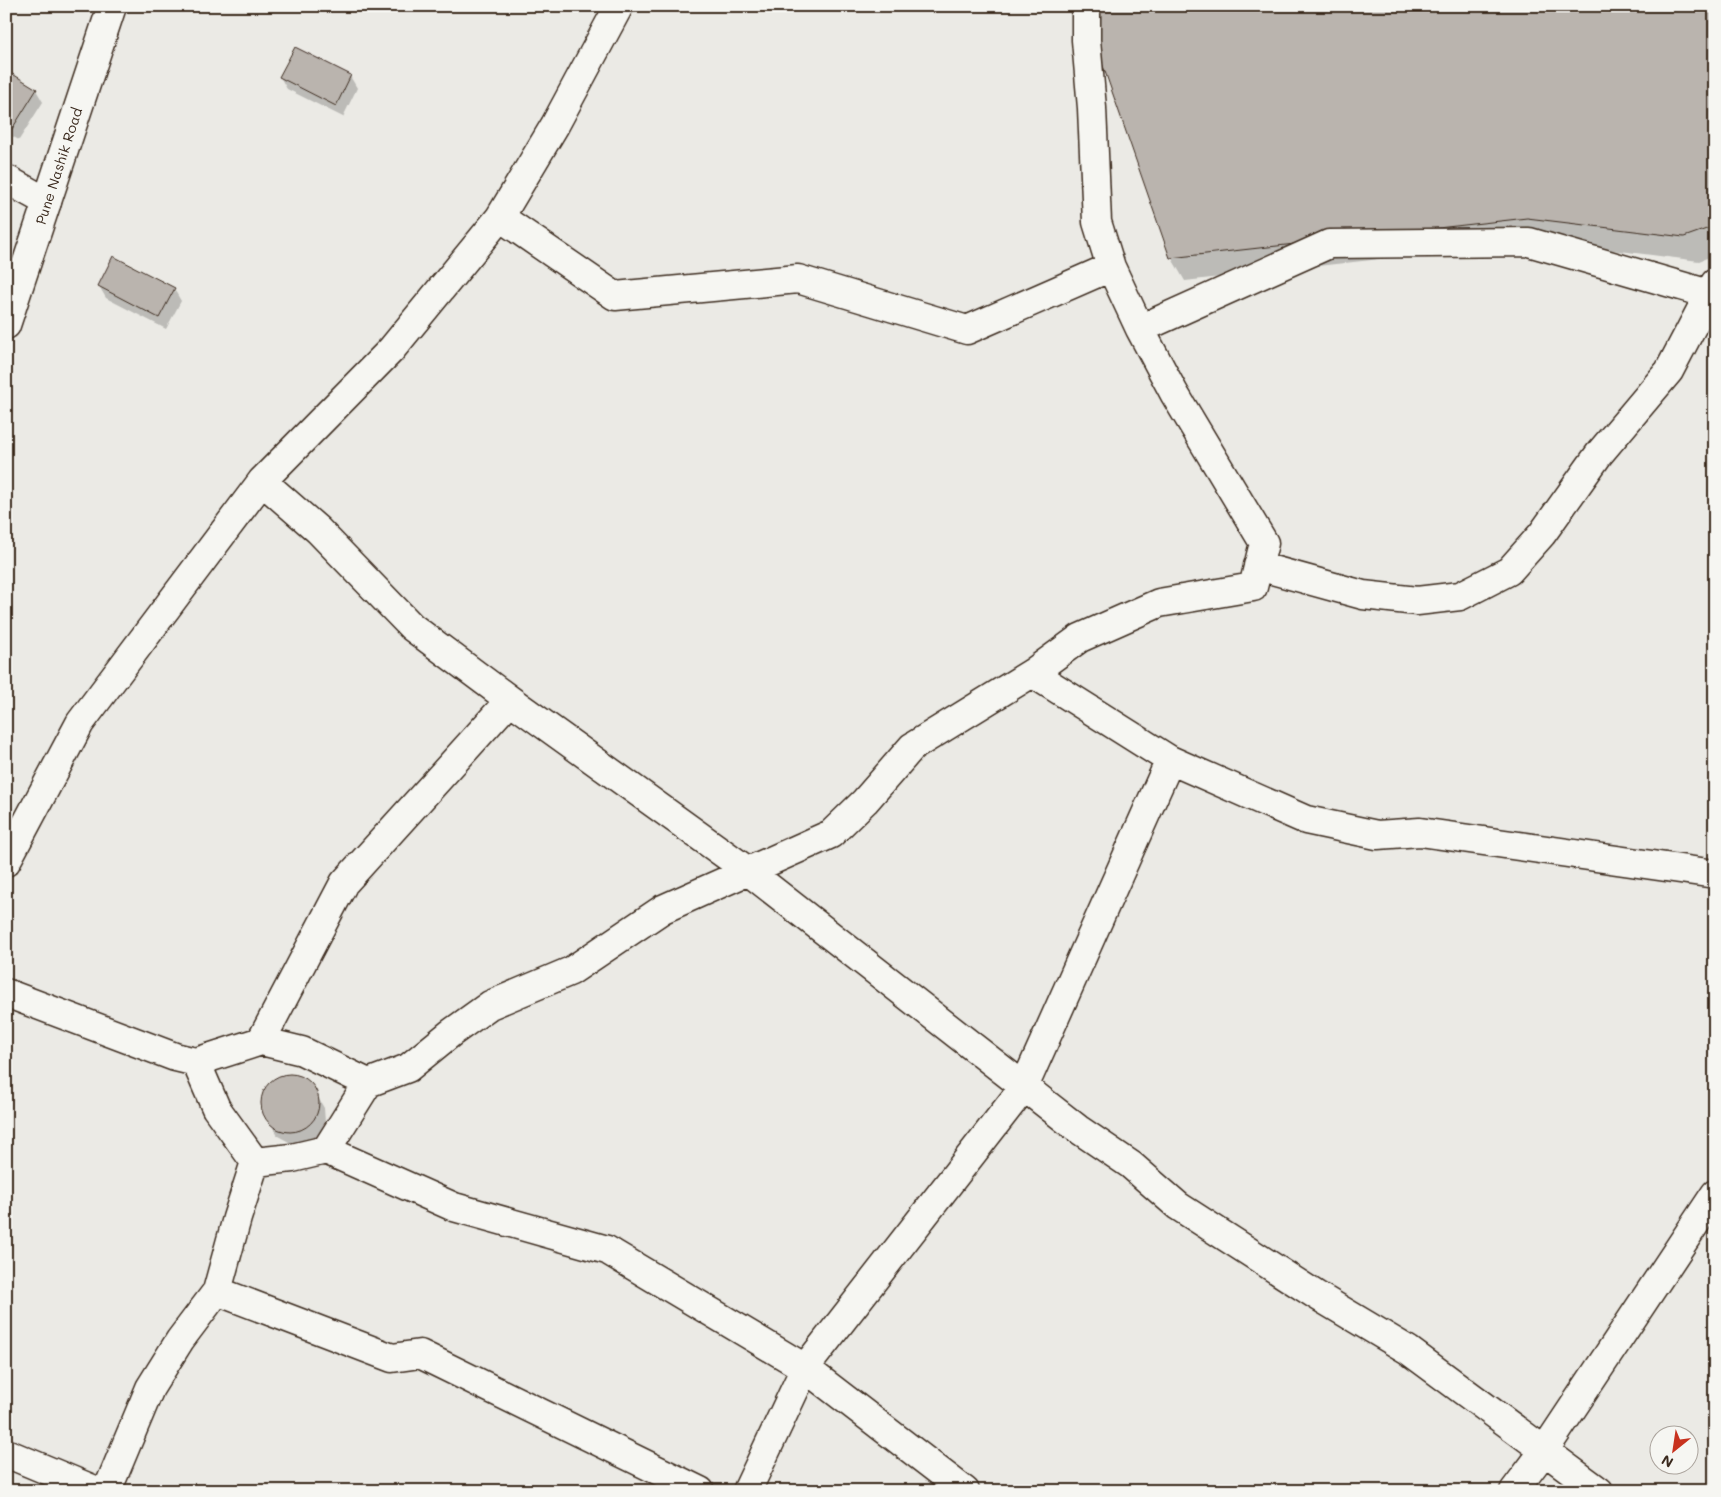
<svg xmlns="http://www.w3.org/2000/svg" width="1721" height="1497" viewBox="0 0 1721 1497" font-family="Mali,sans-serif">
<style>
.shadow{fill:#0003}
.building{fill:#bab4ae;stroke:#3b2a1e}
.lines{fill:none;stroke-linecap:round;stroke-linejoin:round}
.street-casing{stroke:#3b2a1e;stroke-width:31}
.primary-casing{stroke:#3b2a1e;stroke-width:31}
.street{stroke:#f6f6f2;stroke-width:28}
.primary{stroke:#f6f6f2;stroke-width:28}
.labels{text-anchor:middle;stroke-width:4.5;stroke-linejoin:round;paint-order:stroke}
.street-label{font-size:14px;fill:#3b2a1e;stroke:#f6f6f2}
</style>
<rect width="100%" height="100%" fill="#ebeae5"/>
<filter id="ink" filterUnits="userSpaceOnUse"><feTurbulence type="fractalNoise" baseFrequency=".02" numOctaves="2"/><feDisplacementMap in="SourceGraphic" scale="10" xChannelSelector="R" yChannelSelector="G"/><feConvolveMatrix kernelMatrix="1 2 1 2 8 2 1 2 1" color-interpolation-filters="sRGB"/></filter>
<g filter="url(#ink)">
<path class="shadow" d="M1715,6V255L1699,261L1541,241L1185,281L1171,257Z
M6,71L36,90L43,102L19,140L6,133Z
M350,76L357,88L343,117L287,89L280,77Z
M99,286L174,289L181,301L166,329L106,298Z
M281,1076H296L309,1082L324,1108L325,1122L318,1135L306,1143H291L278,1136L263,1111V1096L269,1084Z"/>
<path class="building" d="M1088,6H1715V226L1684,237L1527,218L1170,258L1086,17Z
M295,47L351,75L336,106L279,77Z
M6,70L37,89L12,129L6,126Z
M113,256L175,288L159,318L98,286Z
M261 1103a29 29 0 1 1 58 0a29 29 0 1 1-58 0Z"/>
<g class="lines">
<defs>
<path id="street" d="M6,179L47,202
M500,217L615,296L798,279L967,330L1111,267
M1140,329L1329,244L1529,242L1709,294
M262,481L391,350L500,217L555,125L619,6
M1258,566L1363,595L1417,601L1460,596L1509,571L1542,534L1599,454L1669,371L1715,283
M1032,673L1170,760L1306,820L1377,835L1420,832L1715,874
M6,862L80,723L262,481L318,530L412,627L510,700L748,871L1078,1129L1131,1165L1178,1206L1316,1295L1408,1350L1599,1491
M6,993L175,1057L196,1062L261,1041L302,1051L368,1083L408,1068L451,1033L490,1005L571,971L663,909L831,834L865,801L912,747L1032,673L1080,638L1159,603L1253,587L1264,543L1174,393L1140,329L1111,267L1097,222L1092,108L1086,40V6
M261,1041L344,883L510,700
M326,1150L454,1207L607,1250L805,1368L965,1491
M255,1162L292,1158L326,1150L368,1083
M217,1291L392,1358L420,1354L700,1491
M107,1491L150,1388L180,1340L217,1291L237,1218L255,1162L216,1108L196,1062
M747,1491L805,1368L1024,1087L1170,760
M1514,1491L1544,1451L1715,1194"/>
<path id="primary" d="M6,325L112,6
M6,1453L97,1491"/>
</defs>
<use href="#street" class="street-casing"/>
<use href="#primary" class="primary-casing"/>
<use href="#street" class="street"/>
<use href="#primary" class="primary"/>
</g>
</g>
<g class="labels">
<g class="street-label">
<text transform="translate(59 166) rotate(-72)" y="5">Pune Nashik Road</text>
</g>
</g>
<rect width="1721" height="1497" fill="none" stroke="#f6f6f2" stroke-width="25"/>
<rect x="12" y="12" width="1696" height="1472" fill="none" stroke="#3b2a1e" stroke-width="2" filter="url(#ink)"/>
<g transform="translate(1674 1450) rotate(210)"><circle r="24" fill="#f6f6f2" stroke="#aba49d"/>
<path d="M0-4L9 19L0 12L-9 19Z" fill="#c8321e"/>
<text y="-8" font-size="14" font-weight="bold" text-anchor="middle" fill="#3b2a1e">N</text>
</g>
</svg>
